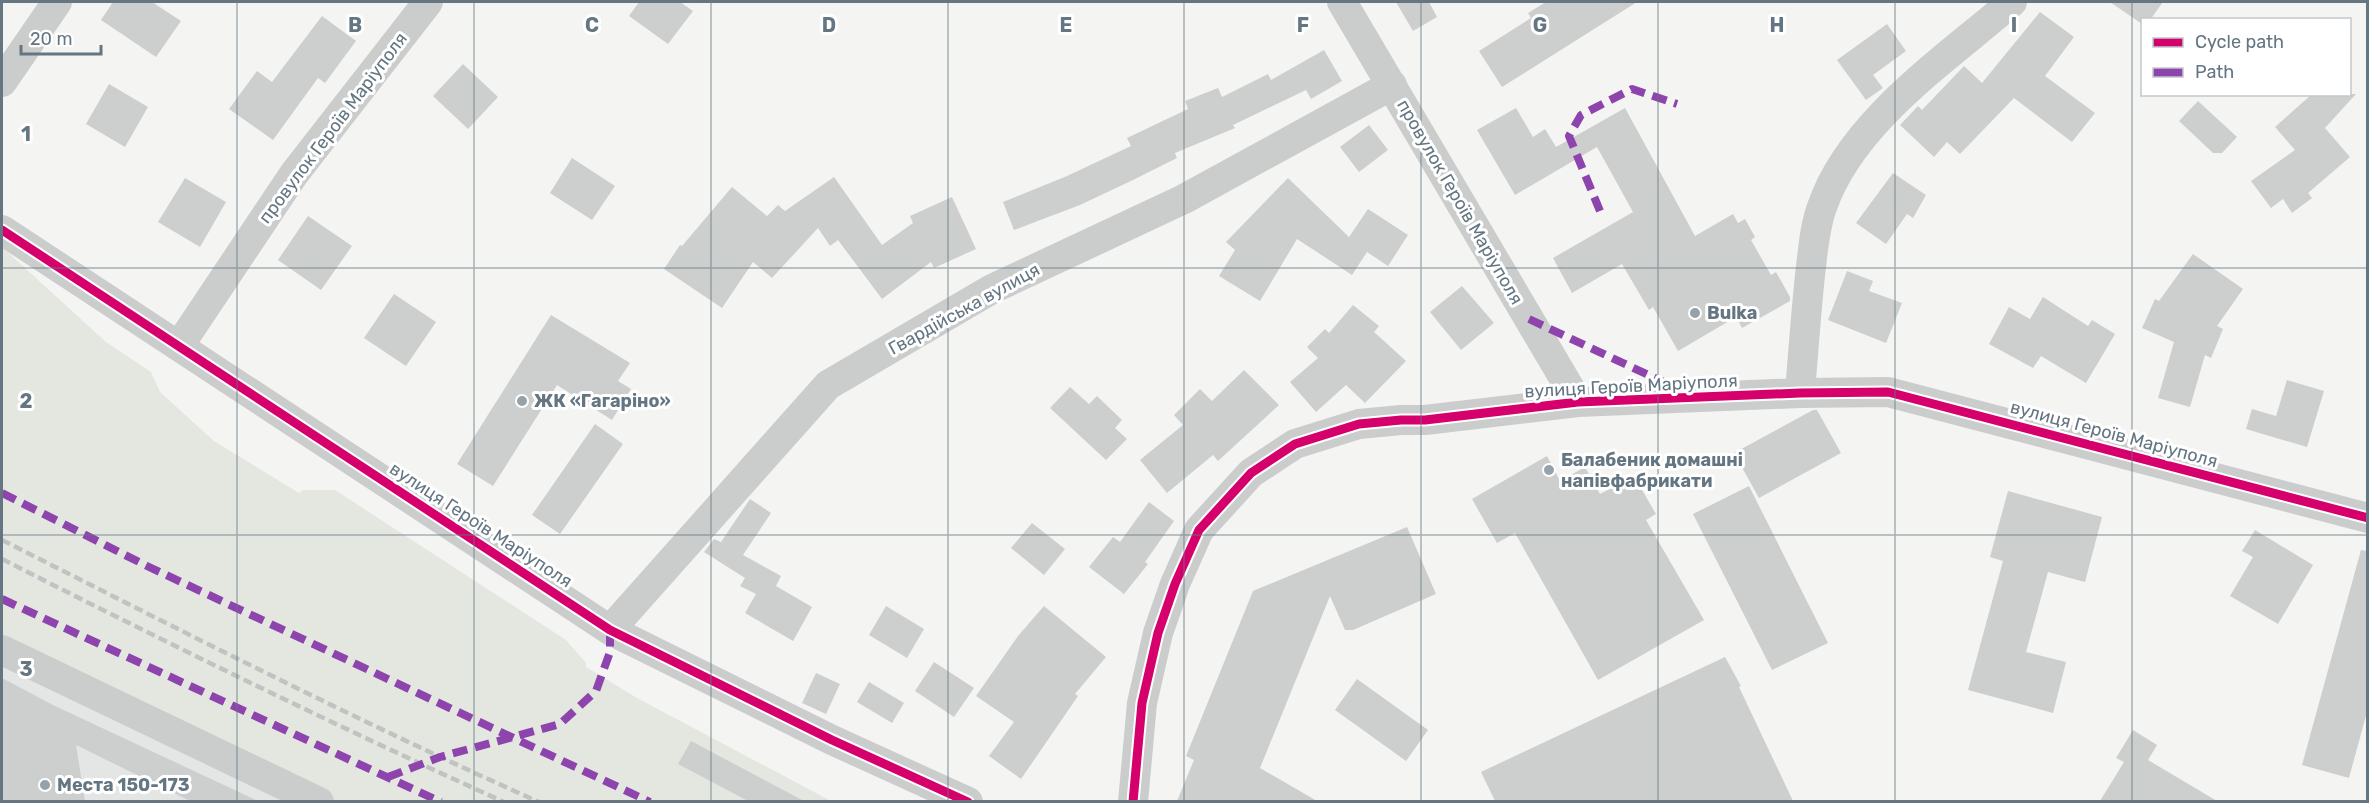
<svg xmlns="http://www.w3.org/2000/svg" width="2369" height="803" viewBox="0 0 2369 803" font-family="Rubik,sans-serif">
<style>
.built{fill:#e4e6e5}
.green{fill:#e4e7e0}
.building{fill:#cdcfce}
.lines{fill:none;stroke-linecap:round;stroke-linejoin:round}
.minor{stroke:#cbcdcd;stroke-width:30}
.rail{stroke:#c1c2c2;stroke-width:4.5;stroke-dasharray:9 4.5;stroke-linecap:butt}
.quiet{stroke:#8e44ad;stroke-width:8;stroke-dasharray:15 8;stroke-linecap:butt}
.cycleway-casing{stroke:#fff;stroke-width:13}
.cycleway{stroke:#d6006c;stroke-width:9}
.grid{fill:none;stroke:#647682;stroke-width:1.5;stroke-opacity:0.55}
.poi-dot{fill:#96a2a9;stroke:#fff;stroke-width:2}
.labels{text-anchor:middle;stroke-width:6;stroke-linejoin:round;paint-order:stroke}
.street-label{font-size:18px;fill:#647682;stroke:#fff}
.poi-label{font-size:18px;font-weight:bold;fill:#647682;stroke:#fff;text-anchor:start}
.grid-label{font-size:20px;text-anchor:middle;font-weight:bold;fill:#647682;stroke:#fff;stroke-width:6;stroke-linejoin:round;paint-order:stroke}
</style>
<rect width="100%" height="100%" fill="#f4f4f2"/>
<path class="built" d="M2,650L319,801H2Z"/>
<path class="green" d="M2,247L106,342L151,372L160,392L214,441L299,493L303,490H335L566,640L586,663V667L637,698L831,801L394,802L368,790L392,801H319L2,650Z"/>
<path class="building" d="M113,2H152L181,21L156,57L101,20Z
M639,2H680L693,11L668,44L629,16Z
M1396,2H1429L1437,17L1413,31Z
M1546,2H1637L1502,87L1479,51L1531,18L1528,13Z
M2110,2H2163L2150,20H2142V24Z
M2040,12L2074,37L2045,76L2095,113L2072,142L2014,98L1960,154L1947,142L1934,157L1900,125L1918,106L1922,110L1964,66L1982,83Z
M322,16L356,41L325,83L318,78L273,140L229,109L257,71L272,82Z
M1887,24L1906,51L1873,75L1883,88L1866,100L1837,60Z
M1324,50L1342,81L1311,99L1306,90L1233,125L1235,128L1175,153L1177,158L1133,180L1080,205L1014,230L1003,202L1067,176L1131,146L1127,138L1188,109L1185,101L1218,88L1222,97L1268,74L1271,80Z
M463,64L498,97L468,129L433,96Z
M109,84L148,107L125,147L86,124Z
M2312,94H2356L2325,128L2350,157L2308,193L2312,198L2292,213L2283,199L2271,208L2251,181L2295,150L2275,127Z
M2198,101L2237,137L2222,153H2213L2179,121Z
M1516,108L1533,137L1545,129L1556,147L1625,108L1695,236L1733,214L1738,223L1745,219L1755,237L1751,240L1771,275L1776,272L1790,297V301L1742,328L1736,317L1678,351L1653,307L1649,310L1622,264L1572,293L1553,258L1633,212L1597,147L1515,195L1477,130Z
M1369,125L1388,150L1359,172L1340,147Z
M572,158L615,186L592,220L550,193Z
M1893,173L1926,195L1913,218L1907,214L1886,244L1856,223Z
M834,177L882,245L913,223L910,216L952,197L976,249L934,268L931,262L882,299L838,240L830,246L818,228L772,278L753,262L722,308L664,269L680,245L682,246L732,187L767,216L778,205L785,211Z
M185,178L226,202L200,247L158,222Z
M1288,178L1349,237L1368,209L1408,235L1388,266L1367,252L1352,275L1297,239L1260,301L1219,276L1235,250L1226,242Z
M308,216L352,246L321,290L278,260Z
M2193,254L2243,289L2217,326L2223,329L2211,358L2205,355L2190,407L2158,398L2174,342L2142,328L2155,299L2159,301Z
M1847,271L1873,281L1869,291L1902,303L1886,343L1828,320Z
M1462,286L1494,323L1461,350L1430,312Z
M394,294L436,322L406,366L364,338Z
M2043,297L2088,326L2092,320L2115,334L2086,383L2041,356L2033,368L1989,344L2009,307L2030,319Z
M1353,305L1379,326L1374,332L1406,361L1365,403L1346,385L1316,412L1290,382L1318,358L1307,347L1325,329L1329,333Z
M551,315L630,363L618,381L631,389L612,420L557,385L493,486L457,464Z
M1244,370L1279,405L1218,461L1213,455L1167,493L1140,460L1183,425L1174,415L1200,389L1212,401Z
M2287,380L2324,391L2307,447L2246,429L2252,409L2276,416Z
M1070,387L1089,404L1097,396L1122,420L1115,428L1127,439L1106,460L1050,408Z
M1813,410H1817L1841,453L1759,498L1734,453Z
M595,424L623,444L560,534L532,515Z
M1547,456L1560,481L1585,467L1600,494L1634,476L1656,514L1646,520L1704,620L1598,680L1515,533L1497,543L1472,499Z
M1749,486L1828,643L1772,670L1693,514Z
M2008,491L2102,517L2085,582L2048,572L2026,652L2066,662L2053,713L1968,690L2003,561L1990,557Z
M750,499L771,513L743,555L781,576L776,586L812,607L793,641L745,613L756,594L740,586L745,578L704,552L714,539L721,542Z
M1149,502L1174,521L1145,562L1148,564L1124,594L1089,567L1113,537L1120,542Z
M1032,523L1065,549L1044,575L1011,548Z
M1407,527L1436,594L1353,630H1345L1330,596L1260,768L1317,801H1177L1194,760L1186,756L1253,591Z
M2255,530L2313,565L2278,624L2230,596L2253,557L2242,551Z
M2361,550L2367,551V712L2349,778L2302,765Z
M886,606L924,629L907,658L869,635Z
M1044,606L1106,657L1075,694L1078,696L1021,779L989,756L1014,722L976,696L1018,636Z
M1725,657L1741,686L1739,687L1793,801H1495L1481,772Z
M934,662L974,688L954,717L915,691Z
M816,673L840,684L826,714L802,703Z
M2,678L53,705L258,801H190L76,745L85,801H2Z
M1357,679L1428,730L1406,761L1335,710Z
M869,682L904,703L892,723L857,702Z
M2133,730L2157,745L2148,760L2217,801H2100L2124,762L2116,758Z
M691,741L804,801H748L678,764Z"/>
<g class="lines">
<path class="minor" d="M1342,2L1578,402
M2,82L57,2
M2,230L610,630L832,740L968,802
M179,346L294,174L428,2
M1800,393C1803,354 1806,314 1810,275C1813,252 1814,229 1822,207C1851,122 1946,59 2012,2
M610,630L828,385L992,289L1184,199L1392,85
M2,650L319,802
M1133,802L1142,703L1158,633L1175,584L1199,530L1251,473L1295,444L1359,424L1401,420H1425L1578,402L1800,393L1888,392L2368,518"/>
<path class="rail" d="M2,540C180,630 357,721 539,802
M2,559C167,643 334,725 504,802"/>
<path class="quiet" d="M1600,211L1569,136L1581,115L1632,89L1677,104
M1529,319L1674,387
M2,493L147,566L650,802
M2,599L441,802
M388,777L440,757L560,724L596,691L610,652V630"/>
<defs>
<path id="cycleway" d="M2,230L610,630L832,740L968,802
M1133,802L1142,703L1158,633L1175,584L1199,530L1251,473L1295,444L1359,424L1401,420H1425L1578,402L1800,393L1888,392L2368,518"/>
</defs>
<use href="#cycleway" class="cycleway-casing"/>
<use href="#cycleway" class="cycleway"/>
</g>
<path class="grid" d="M237,2V802M474,2V802M711,2V802M948,2V802M1184,2V802M1421,2V802M1658,2V802M1895,2V802M2132,2V802M2,268H2368M2,535H2368"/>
<g class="poi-dot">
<circle cx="1695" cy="313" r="6"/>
<circle cx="522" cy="401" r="6"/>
<circle cx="1549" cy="470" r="6"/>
<circle cx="45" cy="785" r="6"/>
</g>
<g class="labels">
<g class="street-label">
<text transform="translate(333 128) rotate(-53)" y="6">провулок Героїв Маріуполя</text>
<text transform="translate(1460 202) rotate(60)" y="6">провулок Героїв Маріуполя</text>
<text transform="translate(964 309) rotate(-29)" y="6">Гвардійська вулиця</text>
<text transform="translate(1631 386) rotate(-3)" y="6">вулиця Героїв Маріуполя</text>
<text transform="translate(2114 434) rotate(15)" y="6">вулиця Героїв Маріуполя</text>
<text transform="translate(481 525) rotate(33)" y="6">вулиця Героїв Маріуполя</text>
</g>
<g class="poi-label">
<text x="1707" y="319">Bulka</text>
<text x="534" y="407">ЖК «Гагаріно»</text>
<text x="1561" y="466">Балабеник домашні<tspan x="1561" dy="21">напівфабрикати</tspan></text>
<text x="57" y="791">Места 150-173</text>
</g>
</g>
<g class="grid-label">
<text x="355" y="32">B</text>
<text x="592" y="32">C</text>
<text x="829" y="32">D</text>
<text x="1066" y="32">E</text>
<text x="1303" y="32">F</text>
<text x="1540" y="32">G</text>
<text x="1777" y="32">H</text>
<text x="2014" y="32">I</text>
<text x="26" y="141">1</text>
<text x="26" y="408">2</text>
<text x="26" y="676">3</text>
</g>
<rect width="2369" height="803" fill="none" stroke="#647682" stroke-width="6"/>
<rect x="2141" y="18" width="210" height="78" fill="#ffffff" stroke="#c1c8cd" stroke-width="1.5"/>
<rect x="2153" y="38" width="30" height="9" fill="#d6006c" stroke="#c1c8cd" stroke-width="1.5"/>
<text x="2195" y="48" font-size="18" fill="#647682">Cycle path</text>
<rect x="2153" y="68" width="30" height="9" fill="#8e44ad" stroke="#c1c8cd" stroke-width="1.5"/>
<text x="2195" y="78" font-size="18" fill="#647682">Path</text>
<path d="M21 45v9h80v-9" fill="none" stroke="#647682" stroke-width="3"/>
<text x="30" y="45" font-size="18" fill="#647682" stroke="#ffffff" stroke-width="4.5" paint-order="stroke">20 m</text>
</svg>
